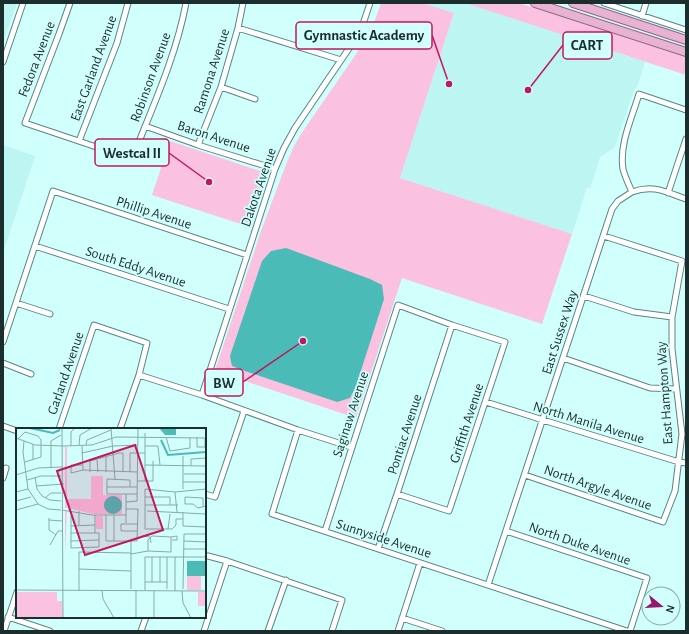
<svg xmlns="http://www.w3.org/2000/svg" width="689" height="634" viewBox="0 0 689 634" font-family="'Alegreya Sans',sans-serif">
<style>
.built{fill:#bcf5f2}
.green{fill:#fac1e0}
.water{fill:#4bbbb8}
.lines{fill:none;stroke-linecap:round;stroke-linejoin:round}
.street-casing{stroke:#5a8583;stroke-width:7}
.primary-casing{stroke:#966485;stroke-width:10}
.street{stroke:#fff;stroke-width:5}
.primary{stroke:#e8b3d3;stroke-width:8}
.labels{text-anchor:middle;stroke-width:3.5;stroke-linejoin:round;paint-order:stroke}
.street-label{font-size:14px;fill:#1b2d2c;stroke:#d0fffc}
.inset-river{fill:none;stroke:#4bbbb8;stroke-width:2}
.inset-road{fill:none;stroke:#88aba9;stroke-width:1}
.view{fill:#c2185b;fill-opacity:0.15;stroke:#c2185b;stroke-width:2}
.inset-edge{fill:none;stroke:#1b2d2c;stroke-width:2}
.leader{fill:none;stroke:#c2185b;stroke-width:1.5}
.callout-dot{fill:#c2185b;stroke:#d0fffc;stroke-width:1.5}
.callout{fill:#d0fffc;stroke:#c2185b;stroke-width:1.5}
.callout-label{font-size:15px;text-anchor:middle;font-weight:bold;fill:#1b2d2c}
</style>
<rect width="100%" height="100%" fill="#d0fffc"/>
<path class="built" d="M3,3H17L3,43Z
M422,3H465L645,62L637,87L635,88L617,140L615,147L600,157L590,189L587,187L572,234L400,178L454,14Z
M3,145L35,156L3,253Z"/>
<path class="green" d="M381,3H422L454,13L400,178L572,234L542,324L402,278L356,418L215,371L261,231L287,162L294,146L303,131L363,44L375,20Z
M465,3H519L686,57V75Z
M170,141L263,172L264,176L250,227L152,195Z"/>
<path class="water" d="M286,248L370,279L382,285L384,299L356,386L350,398L337,402L245,371L232,366L230,356L262,261L271,251Z"/>
<g class="lines">
<defs>
<path id="street" d="M70,3L59,34L25,123L132,159C152,108 176,57 186,3
M604,3L686,30
M642,16L646,3
M238,28L341,60
M3,62L23,3
M221,87L255,99
M145,126L198,145L275,169
M79,141L117,43L128,3
M198,145L221,87L238,28L243,3
M632,192C653,184 666,192 686,199
M668,193L686,139
M35,246L229,309
M584,296L634,312L672,317
M16,303L50,314
M3,342L53,191L247,255
M563,358L650,388L676,389
M3,363L31,374
M139,375L202,395L298,430L351,447
M202,395L275,169L284,148L295,128L354,41L361,30L370,3
M486,402L543,420L679,462L686,463
M3,426L17,431
M59,429L94,325L147,343L139,375L120,429
M298,430L272,514L627,631
M525,475L663,522L675,491L682,434L672,349V317L682,261L604,236
M3,478L6,468
M205,494L215,497L244,411
M325,531L398,305L452,325L505,342L449,511L397,494
M506,531L647,578L630,631
M378,549L397,494L452,325
M205,556H208L227,561L342,600L332,631
M488,585L612,209L618,201L632,192C629,185 625,177 623,169C619,144 632,118 639,94L686,110
M8,617L50,631
M402,618L442,631
M4,631L17,592
M141,631L146,617
M204,631L227,561
M268,631L286,580
M398,631L420,563"/>
<path id="primary" d="M535,3L686,52
M573,3L686,40"/>
</defs>
<use href="#street" class="street-casing"/>
<use href="#primary" class="primary-casing"/>
<use href="#street" class="street"/>
<use href="#primary" class="primary"/>
</g>
<g class="labels">
<g class="street-label">
<text transform="translate(36 59) rotate(-69)" y="5">Fedora Avenue</text>
<text transform="translate(93 68) rotate(-70)" y="5">East Garland Avenue</text>
<text transform="translate(211 71) rotate(-72)" y="5">Ramona Avenue</text>
<text transform="translate(150 77) rotate(-70)" y="5">Robinson Avenue</text>
<text transform="translate(214 136) rotate(18)" y="5">Baron Avenue</text>
<text transform="translate(258 187) rotate(-71)" y="5">Dakota Avenue</text>
<text transform="translate(154 212) rotate(18)" y="5">Phillip Avenue</text>
<text transform="translate(136 266) rotate(18)" y="5">South Eddy Avenue</text>
<text transform="translate(559 332) rotate(-72)" y="5">East Sussex Way</text>
<text transform="translate(65 373) rotate(-71)" y="5">Garland Avenue</text>
<text transform="translate(664 393) rotate(-94)" y="5">East Hampton Way</text>
<text transform="translate(350 414) rotate(-72)" y="5">Saginaw Avenue</text>
<text transform="translate(589 422) rotate(17)" y="5">North Manila Avenue</text>
<text transform="translate(466 423) rotate(-72)" y="5">Griffith Avenue</text>
<text transform="translate(404 434) rotate(-72)" y="5">Pontiac Avenue</text>
<text transform="translate(598 487) rotate(19)" y="5">North Argyle Avenue</text>
<text transform="translate(384 538) rotate(18)" y="5">Sunnyside Avenue</text>
<text transform="translate(580 543) rotate(19)" y="5">North Duke Avenue</text>
</g>
</g>
<g transform="translate(16 428)">
<rect width="190" height="190" fill="#d0fffc"/>
<path d="M49,19H51V80H49ZM75,48H87V67H106V86H77L52,80V71H75ZM49,83H51L49,126ZM80,88H87V101H80ZM171,148H185V162H171ZM0,164H41V173H46L47,190H0ZM182,164H190V178H182Z" fill="#fac1e0"/>
<path d="M143,0H160V7H149ZM88 77a9 9 0 1 1 18 0a9 9 0 1 1-18 0ZM171,133H190V148H171Z" fill="#4bbbb8"/>
<path class="inset-river" d="M14,0L37,5L44,2M145,12L152,27L190,24"/>
<path class="inset-road" d="M46,0L47,190M95,0L99,51M150,9L154,23L174,20V10M181,9V19H189V10M0,10L19,17L48,18L76,17L100,9L190,10M2,11L9,4L22,8L25,12V29L9,34M8,13L7,24L12,61L22,76M63,17L64,7L76,0M70,17L71,12L95,2M55,18V4L59,0M66,18L67,42M129,18H142L144,37M66,25L97,18L122,17M167,28V61M90,29V44M17,32V16M81,32L82,44M66,37H55V45L67,42L121,44M129,37L190,38M175,38V31L190,30M0,39V55M35,39V13L45,7M74,44V33L103,25H107V44M114,44V25H129M168,46H190M0,47L22,40L46,39M19,49L21,61L26,68L34,72L45,73M11,52L25,48H45M121,53H137V33M129,53V5M167,54H190M20,58L48,56M91,59H121M114,59V52L91,51V66H121M0,64L12,61M159,64L161,84M129,69H154V77M29,70L35,65H45M0,73L15,69M110,74L121,73L122,0M129,77H162M187,78V70L169,69V76H177L182,80L190,78M0,82L22,76L32,81L45,82M46,82L76,87H110M63,83V97M131,83L190,86M167,84V98L190,99M90,87V113H121L122,81H110M98,87V113M55,88V120L83,119V105H55M33,90V102L40,107M167,91H160V97L156,101H129V61L159,64L190,61M33,92L46,93M110,95V66M121,96H105V103H121M55,98L79,97M152,101L154,86M79,105V87M126,108L134,109L135,115M136,108L155,109V124L132,123V112ZM155,109L161,108V112H156M55,113L83,112M168,113L190,114M34,117L42,103H46M168,121H190M115,126L132,123M136,129V154M159,129V163M63,141L115,143M129,154H151M144,154V129M115,161V113M151,161V129M167,161L168,106H190M0,162L190,163M86,162L87,171L98,190M129,162V129H190M63,163V124L115,125M166,163L167,175L175,190M120,190V162M138,190V163"/>
<path class="view" d="M119,17L147,102L69,127L41,43Z"/>
<rect width="190" height="190" class="inset-edge"/>
</g>
<path class="leader" d="M449 84L432 35M528 90L563 45M209 182L169 153M303 341L243 382"/>
<g class="callout-dot">
<circle cx="449" cy="84" r="4"/>
<circle cx="528" cy="90" r="4"/>
<circle cx="209" cy="182" r="4"/>
<circle cx="303" cy="341" r="4"/>
</g>
<g class="callout">
<rect x="296" y="22" width="136" height="27" rx="4"/>
<rect x="563" y="32" width="49" height="27" rx="4"/>
<rect x="95" y="139" width="74" height="27" rx="4"/>
<rect x="205" y="369" width="38" height="27" rx="4"/>
</g>
<g class="callout-label">
<text x="364" y="40">Gymnastic Academy</text>
<text x="587" y="50">CART</text>
<text x="132" y="158">Westcal II</text>
<text x="224" y="388">BW</text>
</g>
<rect width="689" height="634" fill="none" stroke="#1b2d2c" stroke-width="8"/>
<g transform="translate(661 606) rotate(108)"><circle r="19" fill="#d0fffc" stroke="#88aba9"/>
<path d="M0-3L7 15L0 10L-7 15Z" fill="#97176f"/>
<text y="-6" font-size="11" font-weight="bold" text-anchor="middle" fill="#1b2d2c">N</text>
</g>
</svg>
